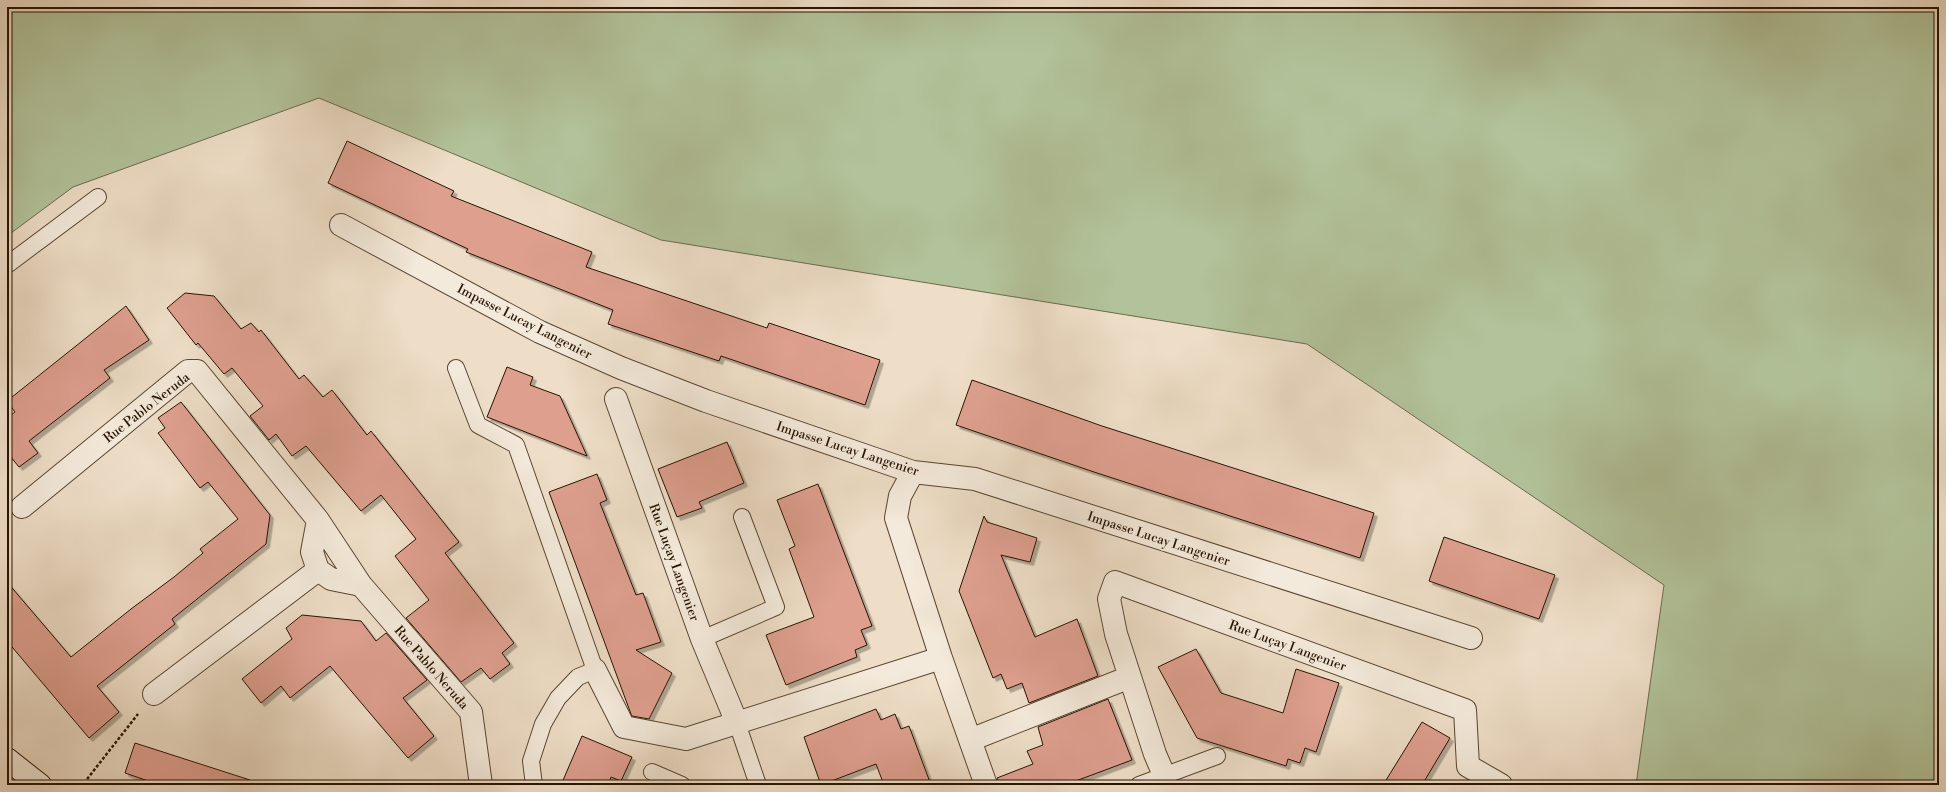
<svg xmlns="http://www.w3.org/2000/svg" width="1946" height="792" viewBox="0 0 1946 792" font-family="'Libre Bodoni',serif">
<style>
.green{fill:#b2c29a;stroke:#6d6a4d}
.building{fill:#de9f8f;stroke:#281300;filter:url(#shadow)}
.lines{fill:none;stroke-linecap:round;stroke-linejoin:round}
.lane-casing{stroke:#5a4632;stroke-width:18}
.street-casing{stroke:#5a4632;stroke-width:24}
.secondary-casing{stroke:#281300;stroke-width:24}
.path{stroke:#281300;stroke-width:2.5;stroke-dasharray:3 2;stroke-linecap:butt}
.lane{stroke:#f4eadb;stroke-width:16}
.street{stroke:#f4eadb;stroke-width:22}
.secondary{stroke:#f4eadb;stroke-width:22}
.labels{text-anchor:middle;stroke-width:3.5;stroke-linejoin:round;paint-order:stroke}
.street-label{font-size:13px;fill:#281300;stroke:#f4eadb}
</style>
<defs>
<filter id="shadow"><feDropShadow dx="3.5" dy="3.5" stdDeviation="0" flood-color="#0004"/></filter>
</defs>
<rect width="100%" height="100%" fill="#eedec7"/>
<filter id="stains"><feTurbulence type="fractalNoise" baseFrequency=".005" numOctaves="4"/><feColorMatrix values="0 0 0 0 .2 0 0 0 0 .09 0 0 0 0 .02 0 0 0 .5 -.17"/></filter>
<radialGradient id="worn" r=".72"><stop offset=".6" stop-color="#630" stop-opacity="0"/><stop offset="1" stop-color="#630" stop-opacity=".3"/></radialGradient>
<path class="green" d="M7,7H1939V785H1636L1664,585L1307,344L661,240L319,98L73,187L7,236Z"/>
<path class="building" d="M347,141L454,191L451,196L592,252L586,267L767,328L769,323L880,360L865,405L721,356L719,361L608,324L613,310L466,252L468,249L328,183Z
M185,293L214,296L241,329L251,323L259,332L261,330L299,379L304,375L323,397L332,390L367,435L371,431L459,542L445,553L514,643L502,653L510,664L490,679L481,668L461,682L406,618L429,600L395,556L416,539L381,495L361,511L306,446L292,456L276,434L269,440L250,416L263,406L232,368L224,374L198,343L196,345L167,308Z
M126,306L149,340L104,370L110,378L29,441L38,453L19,467L10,456L7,458V413L10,416L15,412L7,401Z
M507,367L533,377L530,385L560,396L587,456L487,417Z
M972,380L1102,426L1374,513L1360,558L1097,473L956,425Z
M181,402L270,515L266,544L172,619L175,624L97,686L119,712L89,738L7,641V582L71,657L131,609L174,577L203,553L200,549L238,519L208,482L200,488L158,433L165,428L158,418Z
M727,442L744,483L699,502L702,508L677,517L658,469Z
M597,474L607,500L600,503L636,595L643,593L661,642L636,650L672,673L649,719L632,716L631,714L549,492Z
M818,484L872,626L861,630L867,645L855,650L857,657L786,685L766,635L814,617L789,549L795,546L777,500Z
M984,516L987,522L1037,538L1030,562L1001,555L1035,637L1077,619L1098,676L1029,703L1022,683L1007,689L1001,674L993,678L959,591Z
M1444,537L1555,575L1539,619L1429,581Z
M302,615L361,621L376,641L386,633L427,680L403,698L434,736L408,758L330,666L290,698L281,686L261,703L242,679L292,639L286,628Z
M1196,649L1221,693L1283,713L1296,669L1339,683L1316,752L1305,748L1300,763L1288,759L1286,766L1197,738L1158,667Z
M1108,699L1132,760L1065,785H998L997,778L1033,764L1027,751L1043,745L1038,727Z
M876,709L881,720L895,714L901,729L909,726L931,785H884L876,764L821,785L804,737Z
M1422,722L1450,738L1422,785H1383Z
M582,736L632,757L621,781L611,777L608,785H561Z
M135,743L250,780L249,785H160L125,773Z"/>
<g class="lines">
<defs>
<path id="lane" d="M7,265L98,197
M456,368L478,425L516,445L595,670L578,677L558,698L543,724L531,761L534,785
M702,639L776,607L742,517
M737,723L758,785
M652,772L682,785
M1139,785L1217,756"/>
<path id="street" d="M341,225L540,332L621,368L706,401L913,472L975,479L1471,638
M616,399L702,639L737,723
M913,472L900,496L896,518L941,658L986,785
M22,507L188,371H197L318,520L312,552L318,570L331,579L361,585L471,712L481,785
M318,520L361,585
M595,670L624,727L686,739L941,658
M154,694L318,570
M970,740L1130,677
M1164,775L1155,754L1116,634L1109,599L1115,582L1465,710L1468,766L1501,785"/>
<path id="secondary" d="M7,759L40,785"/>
</defs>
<use href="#lane" class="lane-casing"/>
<use href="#street" class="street-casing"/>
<use href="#secondary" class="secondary-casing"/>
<path class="path" d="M84,783L138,714"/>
<use href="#lane" class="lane"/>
<use href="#street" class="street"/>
<use href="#secondary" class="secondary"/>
</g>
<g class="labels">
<g class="street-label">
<text transform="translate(525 321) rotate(27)" y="5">Impasse Lucay Langenier</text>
<text transform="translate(146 407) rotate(-38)" y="5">Rue Pablo Neruda</text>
<text transform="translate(848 448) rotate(18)" y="5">Impasse Lucay Langenier</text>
<text transform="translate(1159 538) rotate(18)" y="5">Impasse Lucay Langenier</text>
<text transform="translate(675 562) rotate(70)" y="5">Rue Luçay Langenier</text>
<text transform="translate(1288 645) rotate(20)" y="5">Rue Luçay Langenier</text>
<text transform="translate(432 667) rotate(49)" y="5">Rue Pablo Neruda</text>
</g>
</g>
<rect width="1946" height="792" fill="none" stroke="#eedec7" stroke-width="24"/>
<rect x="8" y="8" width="1930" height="776" fill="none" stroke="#281300" stroke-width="2"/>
<rect x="12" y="12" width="1922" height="768" fill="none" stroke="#281300"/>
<rect width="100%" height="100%" filter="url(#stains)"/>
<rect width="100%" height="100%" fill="url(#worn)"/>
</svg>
